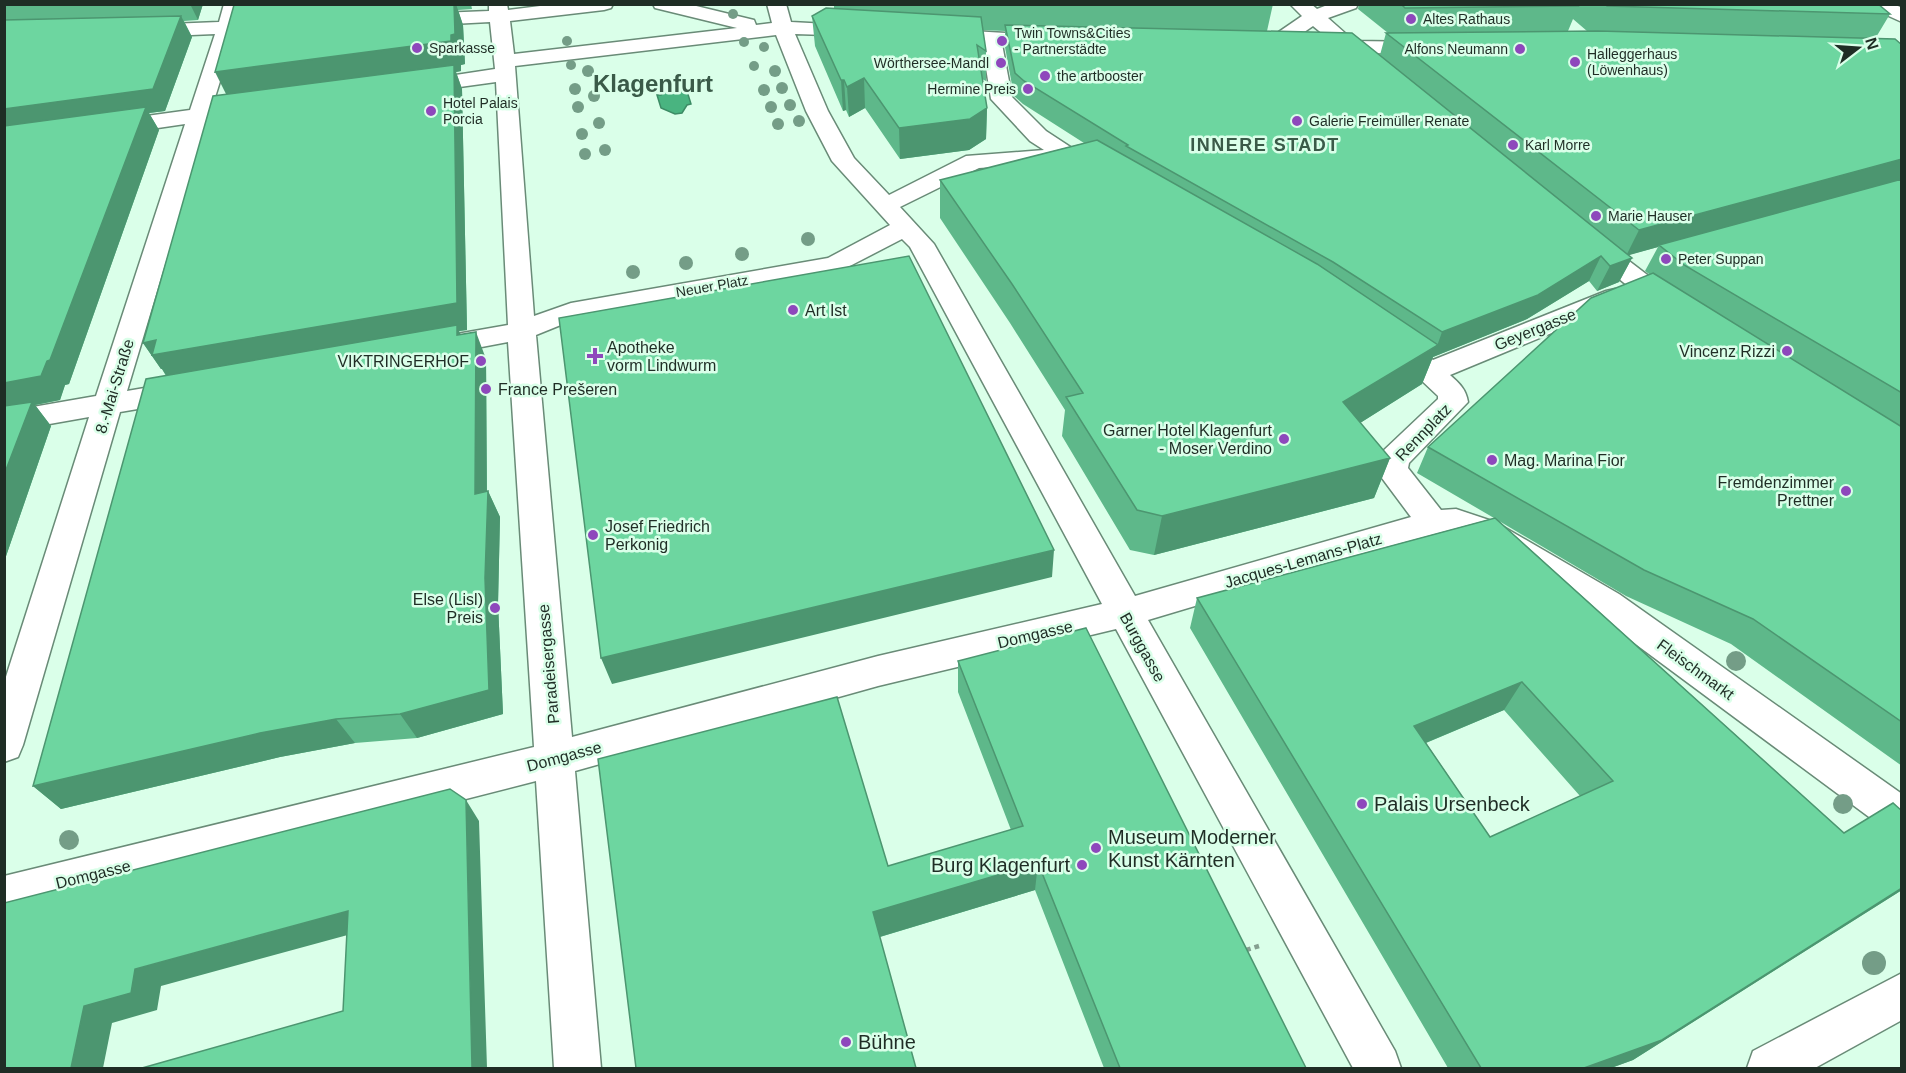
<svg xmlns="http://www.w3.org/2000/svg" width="1906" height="1073" viewBox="0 0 1906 1073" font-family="Helvetica,sans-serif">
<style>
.water{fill:#49b480;stroke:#3c8c65;stroke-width:1.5}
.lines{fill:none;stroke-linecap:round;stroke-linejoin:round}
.minor-casing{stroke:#698b77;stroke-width:3}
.path{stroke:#859f90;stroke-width:4.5;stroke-dasharray:8 4;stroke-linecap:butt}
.minor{fill:#fff;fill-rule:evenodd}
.tree{fill:#749d87}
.wall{fill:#5eb88a;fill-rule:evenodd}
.shaded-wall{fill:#4c9670}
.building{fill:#6dd6a0;stroke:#4c9670;stroke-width:1.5;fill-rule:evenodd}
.poi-dot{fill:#8e48bc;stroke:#daffe9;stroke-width:2}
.labels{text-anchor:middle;stroke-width:5;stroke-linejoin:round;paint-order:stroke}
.far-poi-label{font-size:14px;fill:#1f2d25;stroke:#daffe9;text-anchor:start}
.far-street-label{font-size:14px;fill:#1f2d25;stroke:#daffe9}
.poi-label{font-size:16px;fill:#1f2d25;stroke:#daffe9;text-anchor:start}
.street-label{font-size:16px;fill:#1f2d25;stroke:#daffe9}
.far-district-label{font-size:18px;font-weight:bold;letter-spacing:1.5px;fill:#3a5a48;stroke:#daffe9}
.near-poi-label{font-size:20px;fill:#1f2d25;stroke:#daffe9;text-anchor:start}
.far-town-label{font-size:24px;font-weight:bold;fill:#3a5a48;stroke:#daffe9}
</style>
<rect width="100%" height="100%" fill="#daffe9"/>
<path class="water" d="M674,86L682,92L687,91L691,104L687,105L682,113L675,114L661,108L657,95H661L667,87Z"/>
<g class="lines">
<defs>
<path id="minor" d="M224,4H243L238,21L253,23L256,27L253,31L235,33L212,107L224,108L227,113L224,118L208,121L127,391L185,381L195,384L200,391L195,398L185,401L120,412L23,745L18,757L4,762V683L89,417L4,432V412L96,396L185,124L110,135L102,133L99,128L102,123L110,121L190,110L215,34L144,37L137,35L134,31L137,27L144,25L219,22Z
M489,4H507L508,10L556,4H613L611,8L604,10L510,21L514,54L737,28L655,8L653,4H688L754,20L756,25L772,23L767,4H786L791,22L865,26L868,30L865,34L858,36L795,34L828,111L854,158L889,195L966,156L1044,150L1030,141L991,99L982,43L932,39L929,35L932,31L939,29L1056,36L1059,40L1056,44L1049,46L1002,44L1012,97L1046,131L1075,150L1107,164L1111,169L1107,174L1099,176L1091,174L1064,162L979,168L900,207L934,244L1135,596L1411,517L1376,470L1383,451L1438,399V396L1420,379L1382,352L1378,346L1382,340C1402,335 1417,350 1433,360L1606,291L1615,289L1624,291L1628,297L1624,303L1450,375C1459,383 1466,389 1468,402L1409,463L1408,468L1441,510L1456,509L1495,522L1619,594L1902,794V836L1888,831L1595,614L1471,540L1454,533L1433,535L1148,620L1395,1051L1401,1068H1353L1116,629L878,686L575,771L601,1068H554L536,781L4,917V876L534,747L508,342L434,356L424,353L420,347L424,341L434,338L508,325L496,82L416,93L409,91L405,87L409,83L416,81L495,69L490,22L414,26L407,24L404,20L407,16L414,14L489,11ZM776,35L806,111L832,161L890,225L828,258L571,303L534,316L515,66ZM902,239L910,247L1102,604L878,656L572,737L536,335L578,318L844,269Z
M1290,4H1311L1317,9L1330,4H1358L1356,8L1328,18L1354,41L1427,42L1434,44L1437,48L1434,52L1427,54L1367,53L1364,57L1357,59L1344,52L1319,50L1316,46L1319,42L1330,40L1313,26L1281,48H1267L1264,44L1267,40L1302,16Z
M1869,4H1894L1902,8V22L1871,8Z
M1590,235L1599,238L1680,300L1683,306L1680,312L1670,314L1660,312L1581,248L1577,243L1581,238Z
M1902,973V1020L1815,1068H1747L1753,1051Z"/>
</defs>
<use href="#minor" class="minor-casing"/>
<path class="path" d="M1243,951L1259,946"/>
<use href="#minor" class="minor"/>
</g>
<g class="tree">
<circle cx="733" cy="14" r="5"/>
<circle cx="567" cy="41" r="5"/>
<circle cx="744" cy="42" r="5"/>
<circle cx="764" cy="47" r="5"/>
<circle cx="571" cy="65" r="5"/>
<circle cx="754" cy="66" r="5"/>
<circle cx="588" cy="71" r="6"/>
<circle cx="775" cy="71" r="6"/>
<circle cx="782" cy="88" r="6"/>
<circle cx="575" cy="89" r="6"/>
<circle cx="764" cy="90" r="6"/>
<circle cx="594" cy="96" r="6"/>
<circle cx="790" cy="105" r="6"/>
<circle cx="578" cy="107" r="6"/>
<circle cx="771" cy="107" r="6"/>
<circle cx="799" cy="121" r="6"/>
<circle cx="599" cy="123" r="6"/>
<circle cx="778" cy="124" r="6"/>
<circle cx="582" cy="134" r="6"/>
<circle cx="605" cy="150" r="6"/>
<circle cx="585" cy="154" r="6"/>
<circle cx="808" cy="239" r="7"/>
<circle cx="742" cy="254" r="7"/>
<circle cx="686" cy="263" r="7"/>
<circle cx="633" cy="272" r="7"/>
<circle cx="1736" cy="661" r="10"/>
<circle cx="1843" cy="804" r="10"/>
<circle cx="69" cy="840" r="10"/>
<circle cx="1874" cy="963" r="12"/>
</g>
<path class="wall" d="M4,4H203L198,20L184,21L192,37L165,111L149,113L159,130L69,384L65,385L60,400L35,405L51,426L4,562Z
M240,4H471L472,9L458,10L463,25L465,64L461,65V71L456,72L462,89L467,330L459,331L461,335L486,359L487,491H488L500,517L498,604L503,714L417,738L355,743L280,757L61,809L33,786L166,376L162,369H161L143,343L226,95Z
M834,4H1273L1267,31L1380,55L1386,33H1388L1358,9L1359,4H1878L1890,14L1875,39L1902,45V766L1731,644L1626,596L1499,521L1844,833L1902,811V890L1633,1060L1611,1068H1448L1190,628L1197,598L1494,518L1417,473L1428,447L1649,274L1645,271L1658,247L1628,255L1632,258L1619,282L1597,291L1589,281L1527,319L1433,357L1422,384L1360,423L1390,458L1374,498L1154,555L1130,550L1062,436L1065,410L1010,323L940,218V180L1084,143L1023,104L1014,96L1005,47V31L983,30L986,51V81L982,79L987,108L986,139L969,150L900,159L865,108L849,117L846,110L843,111L815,46L812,16L834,8ZM1573,19L1587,31H1568ZM1504,710L1580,796L1490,837L1426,743Z
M958,661L1306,1068H1104L1035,890L880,937L636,1068L888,866L1011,830L958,692Z"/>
<path class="shaded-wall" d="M190,4H203L198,20Z
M454,4H456L463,25L465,64L461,65V71L456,72L462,89L467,330L459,331L468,351L170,381L162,369H161L143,343L230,102L215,72L451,35Z
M181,16L192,37L165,111L149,113L159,130L69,384L65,385L60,400L35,405L51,426L4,562V109Z
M864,78L865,108L849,117L847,87Z
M841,80H844L846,110L843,111Z
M987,108L986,139L969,150L900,159L899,128Z
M1902,159V180L1659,245L1658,247L1626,256L1639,230Z
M1601,256L1589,281L1527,319L1433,357L1422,384L1330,442L1343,402L1437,346L1442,332Z
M1632,258L1619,282L1597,291L1610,266Z
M476,332L486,359L487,520L475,494Z
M1390,458L1374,498L1154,555L1162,516Z
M488,491L500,517L498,604L503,714L417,738L400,714L485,578Z
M1054,550L1052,577L612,684L601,658Z
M1522,682L1504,710L1399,754L1414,726Z
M336,719L355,743L280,757L61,809L33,786L260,733Z
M466,800L479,821L487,1068H472Z
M1038,863L1035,890L876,938L873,912Z
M1902,888V890L1633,1060L1611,1068H1584Z
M348,911L366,930L161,986L157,1010L112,1023L103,1068H71L84,1006L135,969Z"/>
<path class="building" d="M258,4H454L455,34L451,35V41L215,72L234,5Z
M1401,4H1576L1578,6L1405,8Z
M1605,4H1878L1890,14L1607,6Z
M826,8L981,17L986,51L977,45L987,108L970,119L899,128L864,78L847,87L844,80H841L812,16Z
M181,16L153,89L4,109V20Z
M1005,25L1352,33L1632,258L1610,266L1601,256L1538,295L1442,332L1333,262L1126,146L1128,145L1024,81L1015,73Z
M1598,31L1895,39L1902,45V159L1639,230L1386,33Z
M454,65L457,303L152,355L156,340L143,343L213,96Z
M146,107L50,360L47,361L41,376L4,383V126Z
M1097,140L1317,264L1438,345L1343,402L1390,458L1162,516L1137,510L1066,397L1083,393L1012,284L940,180Z
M1902,179V393L1684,265L1659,245Z
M909,256L1054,550L601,658L559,318Z
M1653,273L1902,427V722L1753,619L1644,570L1428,447L1591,298Z
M457,325V335L476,332L475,494L488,491L485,578L489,690L400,714L336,719L260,733L33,786L146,379Z
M32,402L4,475V406Z
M1495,518L1844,833L1893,803L1902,811V888L1662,1040L1584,1068H1481L1197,598ZM1522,682L1613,781L1490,837L1414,726Z
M1086,628L1306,1068H1120L1038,863L873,912L916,1068H636L598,759L837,697L888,866L1023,826L958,661Z
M450,789L466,800L472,1068H142L343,1011L348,911L135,969L131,993L84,1006L71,1068H4V903Z"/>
<g class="poi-dot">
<circle cx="1411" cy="19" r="6"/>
<circle cx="1002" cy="41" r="6"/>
<circle cx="417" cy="48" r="6"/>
<circle cx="1520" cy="49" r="6"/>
<circle cx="1575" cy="62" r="6"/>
<circle cx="1001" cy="63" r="6"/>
<circle cx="1045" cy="76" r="6"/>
<circle cx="1028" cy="89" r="6"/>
<circle cx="431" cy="111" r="6"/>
<circle cx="1297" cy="121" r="6"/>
<circle cx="1513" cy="145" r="6"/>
<circle cx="1596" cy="216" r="6"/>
<circle cx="1666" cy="259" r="6"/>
<circle cx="793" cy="310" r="6"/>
<circle cx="1787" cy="351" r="6"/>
<path d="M592 347h6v6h6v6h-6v6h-6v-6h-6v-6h6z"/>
<circle cx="481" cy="361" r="6"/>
<circle cx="486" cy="389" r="6"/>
<circle cx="1284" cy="439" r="6"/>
<circle cx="1492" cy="460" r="6"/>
<circle cx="1846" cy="491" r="6"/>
<circle cx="593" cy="535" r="6"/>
<circle cx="495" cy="608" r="6"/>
<circle cx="1362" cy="804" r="6"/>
<circle cx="1096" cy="848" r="6"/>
<circle cx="1082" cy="865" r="6"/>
<circle cx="846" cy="1042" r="6"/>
</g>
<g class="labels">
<g class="far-poi-label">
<text x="1423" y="24">Altes Rathaus</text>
<text x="1014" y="38">Twin Towns&amp;Cities<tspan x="1014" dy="16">- Partnerstädte</tspan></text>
<text x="429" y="53">Sparkasse</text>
<text x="1508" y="54" text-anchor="end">Alfons Neumann</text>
<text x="1587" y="59">Halleggerhaus<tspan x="1587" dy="16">(Löwenhaus)</tspan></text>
<text x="989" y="68" text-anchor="end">Wörthersee-Mandl</text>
<text x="1057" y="81">the artbooster</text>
<text x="1016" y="94" text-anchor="end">Hermine Preis</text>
<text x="443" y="108">Hotel Palais<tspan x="443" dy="16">Porcia</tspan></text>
<text x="1309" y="126">Galerie Freimüller Renate</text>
<text x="1525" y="150">Karl Morre</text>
<text x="1608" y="221">Marie Hauser</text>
<text x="1678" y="264">Peter Suppan</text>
</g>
<g class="far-street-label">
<text transform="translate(712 286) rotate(-10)" y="5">Neuer Platz</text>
</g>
<g class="poi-label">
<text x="805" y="316">Art Ist</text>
<text x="607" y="353">Apotheke<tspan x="607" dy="18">vorm Lindwurm</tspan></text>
<text x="1775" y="357" text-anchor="end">Vincenz Rizzi</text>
<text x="469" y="367" text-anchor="end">VIKTRINGERHOF</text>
<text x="498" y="395">France Prešeren</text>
<text x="1272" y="436" text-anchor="end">Garner Hotel Klagenfurt<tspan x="1272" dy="18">- Moser Verdino</tspan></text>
<text x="1504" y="466">Mag. Marina Fior</text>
<text x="1834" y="488" text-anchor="end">Fremdenzimmer<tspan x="1834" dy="18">Prettner</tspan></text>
<text x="605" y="532">Josef Friedrich<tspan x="605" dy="18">Perkonig</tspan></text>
<text x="483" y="605" text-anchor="end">Else (Lisl)<tspan x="483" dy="18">Preis</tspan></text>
</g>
<g class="street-label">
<text transform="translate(1535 329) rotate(-22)" y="6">Geyergasse</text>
<text transform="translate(114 386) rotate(-73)" y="6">8.-Mai-Straße</text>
<text transform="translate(1423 432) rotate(-46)" y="6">Rennplatz</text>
<text transform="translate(1303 560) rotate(-16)" y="6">Jacques-Lemans-Platz</text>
<text transform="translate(1035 634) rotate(-13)" y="6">Domgasse</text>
<text transform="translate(1143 647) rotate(61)" y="6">Burggasse</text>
<text transform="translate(548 664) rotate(-95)" y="6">Paradeisergasse</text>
<text transform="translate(1696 669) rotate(36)" y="6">Fleischmarkt</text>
<text transform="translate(564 756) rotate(-15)" y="6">Domgasse</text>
<text transform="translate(93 874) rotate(-14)" y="6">Domgasse</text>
</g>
<g class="far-district-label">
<text x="1265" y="151">INNERE STADT</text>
</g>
<g class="near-poi-label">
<text x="1374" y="811">Palais Ursenbeck</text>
<text x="1108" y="844">Museum Moderner<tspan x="1108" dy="23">Kunst Kärnten</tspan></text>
<text x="1070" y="872" text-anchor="end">Burg Klagenfurt</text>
<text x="858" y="1049">Bühne</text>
</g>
<g class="far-town-label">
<text x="653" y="92">Klagenfurt</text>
</g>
</g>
<rect width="1906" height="1073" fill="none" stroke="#1f2d25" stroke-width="12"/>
<g transform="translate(1858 48) rotate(73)" stroke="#daffe9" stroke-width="4.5" paint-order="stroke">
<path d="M0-4.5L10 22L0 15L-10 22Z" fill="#1f2d25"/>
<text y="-9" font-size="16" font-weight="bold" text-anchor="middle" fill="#1f2d25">N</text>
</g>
</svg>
